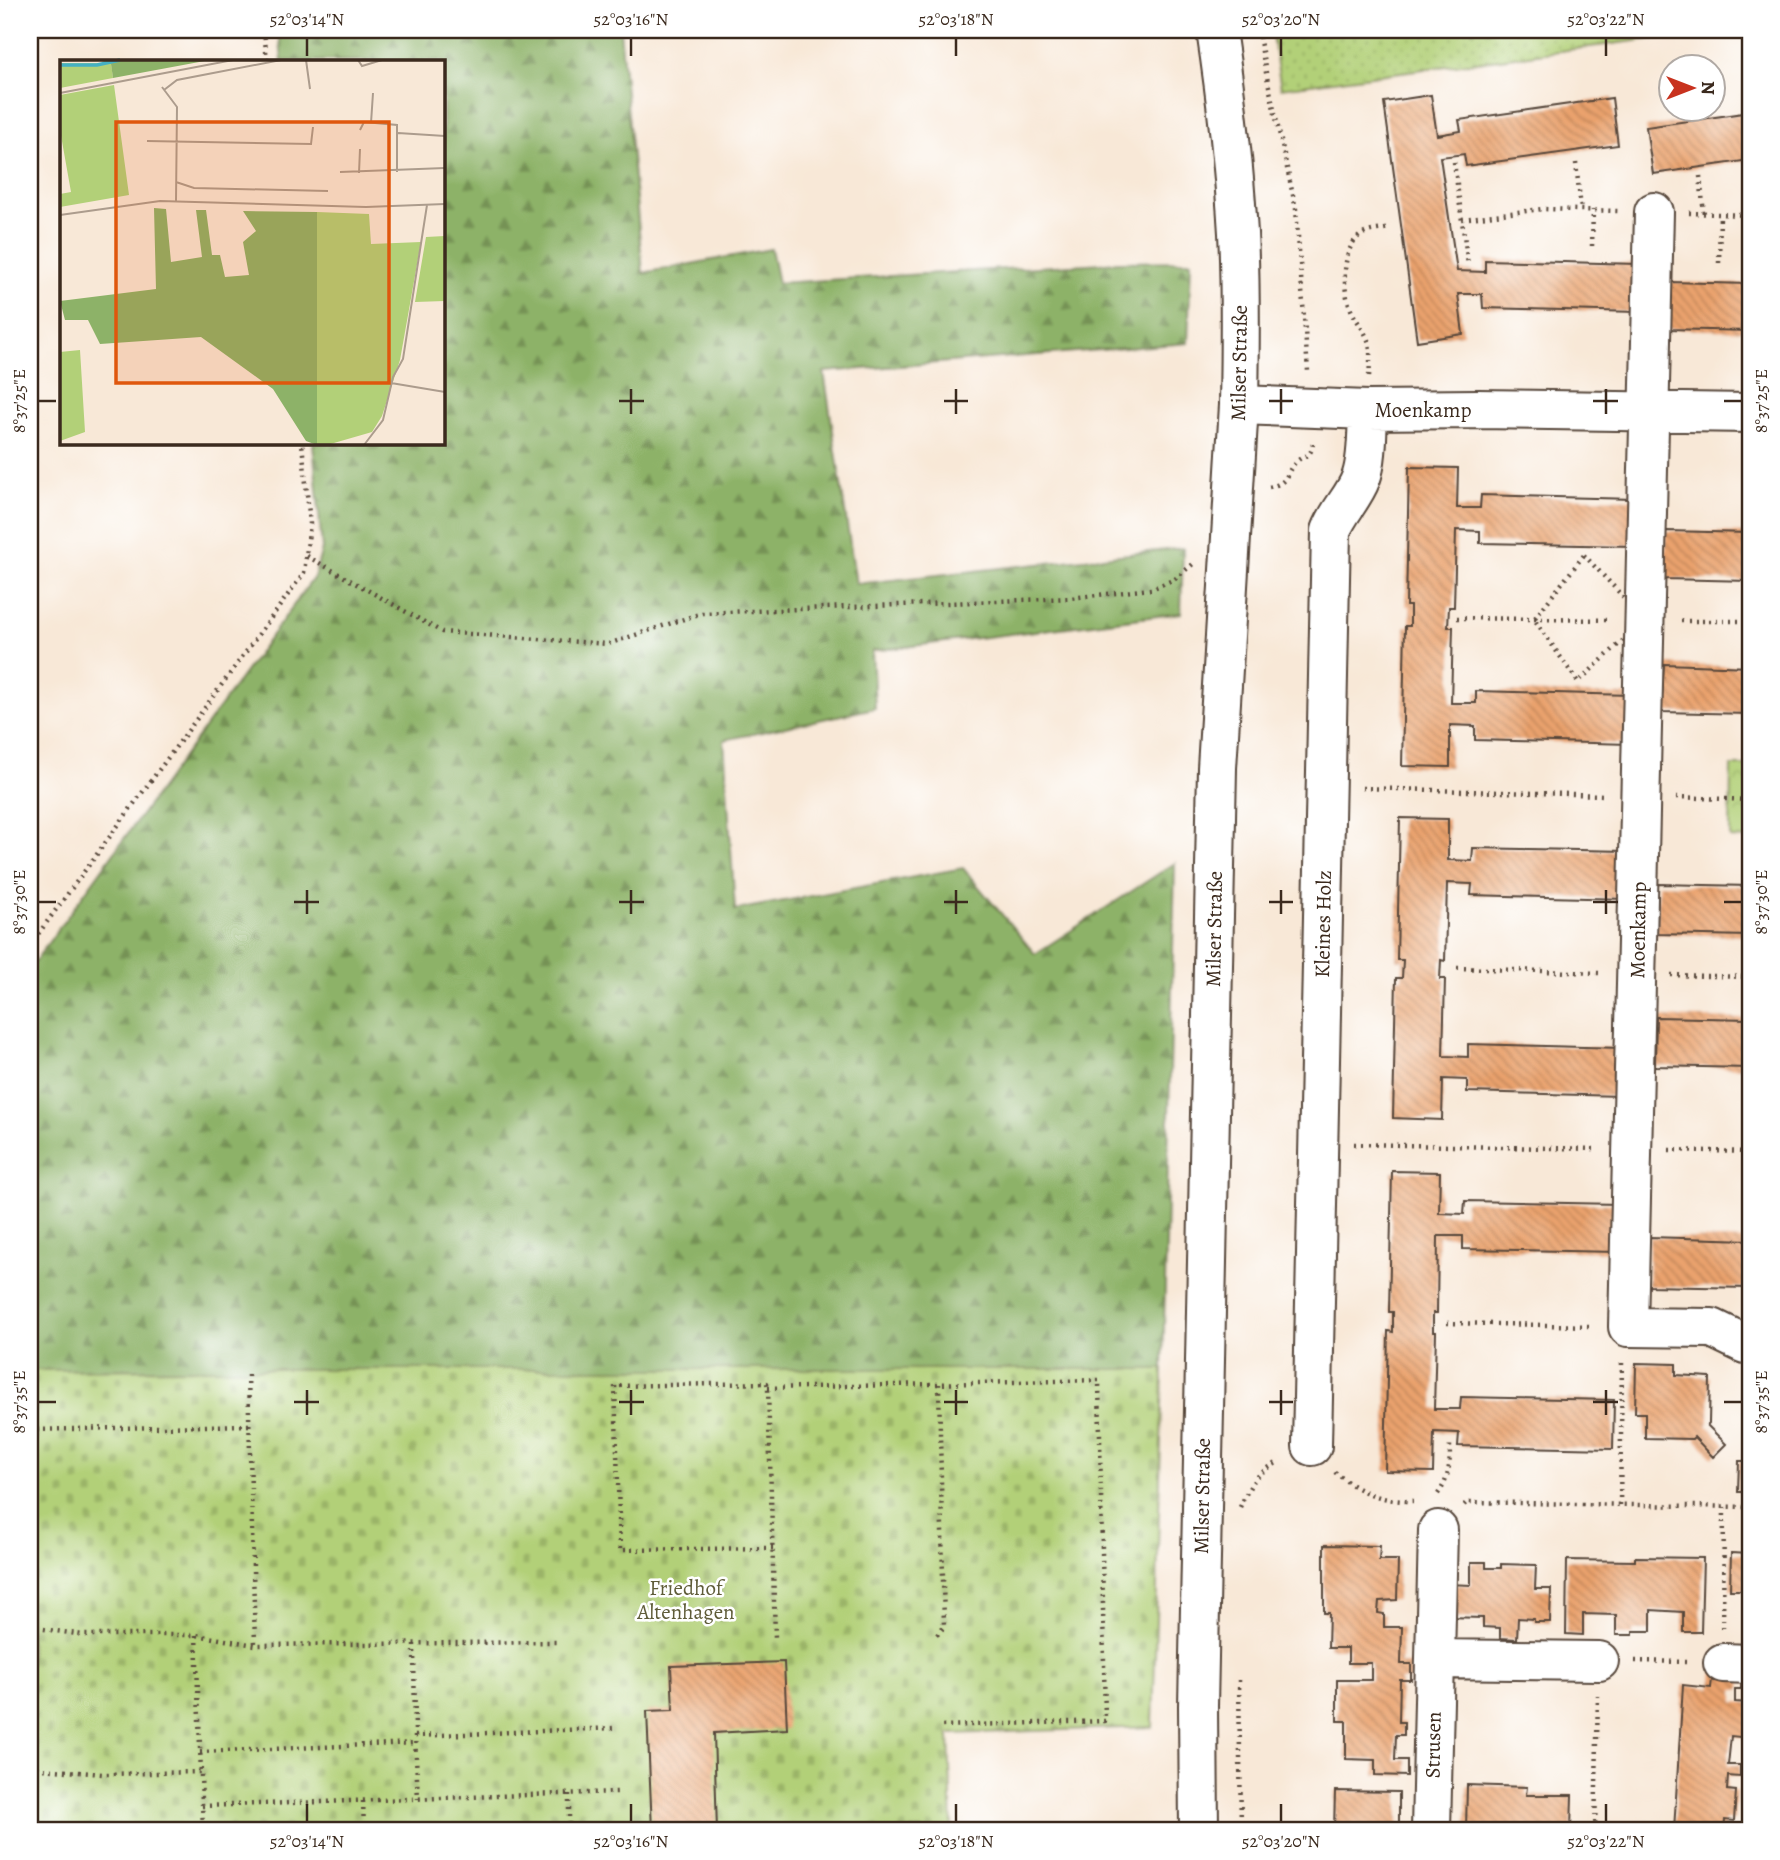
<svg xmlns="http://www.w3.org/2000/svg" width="1780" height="1860" viewBox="0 0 1780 1860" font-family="Alegreya,serif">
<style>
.grass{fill:url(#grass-dots);stroke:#767d4b;stroke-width:2}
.forest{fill:url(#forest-firs);stroke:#646e43;stroke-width:2}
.cemetery{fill:url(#cemetery-stones);stroke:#767d4b;stroke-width:2}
.park{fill:url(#park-crowns);stroke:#767d4b;stroke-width:2}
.building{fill:url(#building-back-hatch)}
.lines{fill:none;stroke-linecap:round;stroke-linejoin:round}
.minor-casing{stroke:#57463a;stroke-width:42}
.major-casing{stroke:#57463a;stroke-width:42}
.path{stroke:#57463a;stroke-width:4.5;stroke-dasharray:2 5;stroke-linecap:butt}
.minor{stroke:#fff;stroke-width:38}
.major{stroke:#fff;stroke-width:38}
.ticks{fill:none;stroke:#3b2a1e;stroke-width:2.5}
.labels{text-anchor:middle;stroke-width:5;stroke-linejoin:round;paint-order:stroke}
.street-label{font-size:21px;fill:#3b2a1e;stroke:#fff}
.park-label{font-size:21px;fill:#5f5c39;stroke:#fff}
.inset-river{fill:none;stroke:#45b0c3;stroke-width:3.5}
.inset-road{fill:none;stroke:#ac9c8d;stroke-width:2}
.view{fill:#df570d;fill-opacity:0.15;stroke:#df570d;stroke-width:3.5}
.inset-edge{fill:none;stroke:#3b2a1e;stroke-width:3.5}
.neatline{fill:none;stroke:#3b2a1e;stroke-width:2.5}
.ticks-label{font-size:18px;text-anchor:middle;fill:#3b2a1e}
</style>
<defs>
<pattern id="grass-dots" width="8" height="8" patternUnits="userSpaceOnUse" patternTransform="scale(1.75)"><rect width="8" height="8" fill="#b2d078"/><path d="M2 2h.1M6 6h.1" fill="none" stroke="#9ab367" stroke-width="1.8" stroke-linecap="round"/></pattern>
<pattern id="forest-firs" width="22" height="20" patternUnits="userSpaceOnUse" patternTransform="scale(1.75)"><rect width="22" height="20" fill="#8db268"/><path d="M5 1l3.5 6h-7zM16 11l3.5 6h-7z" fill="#749155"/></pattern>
<pattern id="cemetery-stones" width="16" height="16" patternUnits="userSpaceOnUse" patternTransform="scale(1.75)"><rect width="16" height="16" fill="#b2d078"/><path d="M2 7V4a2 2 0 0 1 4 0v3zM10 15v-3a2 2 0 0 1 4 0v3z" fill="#9ab367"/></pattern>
<pattern id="park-crowns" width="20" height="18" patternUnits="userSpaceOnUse" patternTransform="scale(1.75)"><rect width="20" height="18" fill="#b2d078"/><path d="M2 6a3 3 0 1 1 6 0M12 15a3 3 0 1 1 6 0" fill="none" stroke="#9ab367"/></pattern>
<pattern id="building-back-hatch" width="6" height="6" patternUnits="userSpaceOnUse" patternTransform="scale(1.75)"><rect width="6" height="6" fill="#eaa26d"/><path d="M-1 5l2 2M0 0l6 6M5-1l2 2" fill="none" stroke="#bf8459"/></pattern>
</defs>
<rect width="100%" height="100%" fill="#fff"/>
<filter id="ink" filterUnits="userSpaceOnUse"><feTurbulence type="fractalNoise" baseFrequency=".0143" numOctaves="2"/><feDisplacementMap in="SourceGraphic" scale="14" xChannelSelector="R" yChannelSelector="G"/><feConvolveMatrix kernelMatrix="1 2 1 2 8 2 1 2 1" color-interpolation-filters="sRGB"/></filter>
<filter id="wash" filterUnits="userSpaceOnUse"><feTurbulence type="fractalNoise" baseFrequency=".00686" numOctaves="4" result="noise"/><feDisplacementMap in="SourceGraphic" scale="28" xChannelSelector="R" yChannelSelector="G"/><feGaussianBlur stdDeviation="1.57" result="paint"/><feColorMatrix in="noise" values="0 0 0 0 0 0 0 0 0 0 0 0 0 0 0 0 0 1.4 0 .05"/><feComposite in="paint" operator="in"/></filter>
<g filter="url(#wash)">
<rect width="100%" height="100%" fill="#f8e8d7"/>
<path class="grass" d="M1271,30H1717L1281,88Z"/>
<path class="forest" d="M279,30H620L643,273L771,249L778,283L1120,262L1191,261L1188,343L824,372L856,584L1183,548L1181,613L872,651L875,708L724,740L735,910L963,868L1035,954L1175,863L1163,1369H218L30,1370V968L314,577L322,549L313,443H443V61H282Z"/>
<path class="cemetery" d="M218,1369H1163L1153,1727L949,1734L952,1830H30V1370Z"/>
<path class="park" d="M1731,766H1750V839L1730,838Z"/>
<g id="blocks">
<path class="building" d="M1431,95L1437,135L1461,131L1459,120L1612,98L1618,145L1466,166L1464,154L1440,157L1457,271L1485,272V260L1638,264L1637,312L1483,308L1482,294H1458L1463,334L1417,341L1384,102Z
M1750,112V160L1653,174L1646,127Z
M1668,282L1750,284V331L1668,329Z
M1409,467L1458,468L1457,508H1480L1481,495L1634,499L1633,546L1480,543V531L1456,530L1454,607H1449L1448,627H1453L1451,703H1476V691L1631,695L1630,744L1475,740V726L1450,725V767L1402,766L1405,626H1410V606H1406Z
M1666,531L1750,533V581L1665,579Z
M1664,664L1750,667V714L1661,712Z
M1400,818L1448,819V860L1472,861L1473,848L1627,851L1626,899L1471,895L1472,884L1447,883L1445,961L1441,960L1440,979H1445L1443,1056L1468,1057V1044L1622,1048L1621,1096L1467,1092V1080L1443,1079L1442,1120L1393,1118L1396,978H1402L1403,960H1397Z
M1658,884L1750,886V936L1657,934Z
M1656,1017L1750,1019V1068L1655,1066Z
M1392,1171L1440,1172L1439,1213L1464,1214L1465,1201L1619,1204L1618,1252L1463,1249V1236H1438L1437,1313H1433V1332H1436L1434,1409H1460L1461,1397L1614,1400L1613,1449L1458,1446L1459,1433L1434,1432L1433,1472L1385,1471L1388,1331L1393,1332V1312H1389Z
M1649,1237L1750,1240V1288L1648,1286Z
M1636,1363L1676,1364V1375L1710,1377L1709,1423L1707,1425L1726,1444L1713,1457L1694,1437L1692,1439L1645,1438V1413H1635Z
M1739,1461H1750V1492H1738Z
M1324,1545L1380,1546L1379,1560H1398L1397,1600L1379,1601L1378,1613L1384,1614V1627H1402L1401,1664H1411V1680H1400L1399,1722H1404V1735H1396L1395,1760H1407V1776L1375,1775V1760L1346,1759V1721H1337V1680H1371V1663H1348V1648H1328L1329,1613H1324Z
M1731,1553L1750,1554V1590H1730Z
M1635,1557L1703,1558L1701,1632H1683V1612L1651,1610V1631H1633V1635H1616V1615L1583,1614V1635L1566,1634L1567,1560L1635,1561Z
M1471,1562H1486V1568H1501V1564L1536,1565L1535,1589H1551L1550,1622H1534V1619L1518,1618L1517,1639L1500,1638V1628L1483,1627V1618L1447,1617L1448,1584L1471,1585Z
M784,1662L787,1729L714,1733L717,1830H652L647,1711L673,1710L671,1666Z
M1713,1671L1742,1673L1741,1689H1735V1702L1750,1703V1738L1731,1736L1728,1765H1740V1777L1728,1776L1727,1790L1736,1791L1734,1821L1725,1820L1724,1830H1674L1683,1685L1711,1688Z
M1467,1785L1527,1787L1526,1795H1572L1571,1830H1466Z
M1335,1791L1399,1792V1830H1334Z"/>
</g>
</g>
<g filter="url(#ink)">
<use href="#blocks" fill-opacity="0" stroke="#57463a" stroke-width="2"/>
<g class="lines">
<defs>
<path id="minor" d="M1654,212L1628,1327L1712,1328L1745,1344
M1239,405L1368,410L1478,409L1750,413
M1312,1446L1331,531C1338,512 1354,497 1361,478C1368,459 1367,430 1368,410
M1435,1659L1599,1661
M1723,1663L1750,1664
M1431,1830L1438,1530"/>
<path id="major" d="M1199,1830L1198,1706L1217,768L1239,405C1240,348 1241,290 1238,233C1234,165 1226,97 1216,30"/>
</defs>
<use href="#minor" class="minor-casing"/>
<use href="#major" class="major-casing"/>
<path class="path" d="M264,30L267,61
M1258,30L1265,68L1296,209L1308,371
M1454,162L1468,265
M1576,163L1581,209
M1700,176L1704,214
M1689,213L1750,215
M1462,219L1542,209L1618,211
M1592,246L1593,210
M1719,263L1720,214
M1369,376C1370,365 1371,353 1369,343C1365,329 1353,318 1349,304C1342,285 1342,244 1363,234C1370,230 1381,230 1389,228
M1269,487C1290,483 1284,474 1296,462C1305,453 1311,459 1313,443
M1584,555L1645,620L1578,682L1534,619Z
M307,556L442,632L608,644L702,613L1071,598L1151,589L1175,579L1193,564
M1457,618L1610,620
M1681,621H1750
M1362,788L1605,795
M1676,797L1750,800
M30,945L304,573L310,524L302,443
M1457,968L1600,973
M1671,975L1750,977
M1354,1144L1598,1149
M1669,1150L1750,1152
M1447,1323L1593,1326
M248,1375L255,1645
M768,1388L1099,1380L1105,1721L939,1726
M30,1430L249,1425
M1335,1472C1357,1492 1384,1502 1413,1501
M1438,1494C1450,1478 1450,1461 1450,1442
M1464,1505L1467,1502L1747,1507L1750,1508
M1620,1505L1622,1362
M1240,1507C1251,1483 1255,1474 1279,1462
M773,1548L620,1550L615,1386L767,1383L768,1388L775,1638
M30,1627L83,1635H196L255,1645L557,1642
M1723,1628L1724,1506
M196,1635L203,1830
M937,1635L944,1627L939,1384
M414,1644L415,1736L418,1799
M1635,1661L1689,1662
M1239,1680L1241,1830
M415,1736L615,1728
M200,1752L415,1743
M30,1768L103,1774L201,1772
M569,1794V1830
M363,1801L364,1830
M202,1806L617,1792
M1595,1830L1598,1696"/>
<use href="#minor" class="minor"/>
<use href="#major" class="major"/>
</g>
</g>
<path class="ticks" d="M307,38V56M631,38V56M956,38V56M1281,38V56M1606,38V56M631,389V414M956,389V414M1281,389V414M1606,389V414M38,401H56M619,401H644M944,401H968M1269,401H1293M1593,401H1618M1724,401H1742M307,890V914M631,890V914M956,890V914M1281,890V914M1606,890V914M38,902H56M294,902H319M619,902H644M944,902H968M1269,902H1293M1593,902H1618M1724,902H1742M307,1390V1415M631,1390V1415M956,1390V1415M1281,1390V1415M1606,1390V1415M38,1402H56M294,1402H319M619,1402H644M944,1402H968M1269,1402H1293M1593,1402H1618M1724,1402H1742M307,1804V1822M631,1804V1822M956,1804V1822M1281,1804V1822M1606,1804V1822"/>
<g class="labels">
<g class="street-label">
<text transform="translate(1239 363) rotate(-89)" y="7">Milser Straße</text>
<text x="1423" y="417">Moenkamp</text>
<text transform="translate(1323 924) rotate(-89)" y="7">Kleines Holz</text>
<text transform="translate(1214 929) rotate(-89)" y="7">Milser Straße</text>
<text transform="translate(1638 930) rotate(-89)" y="7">Moenkamp</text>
<text transform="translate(1202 1496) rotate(-89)" y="7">Milser Straße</text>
<text transform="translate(1433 1745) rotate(-89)" y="7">Strusen</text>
</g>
<g class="park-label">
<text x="686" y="1595">Friedhof<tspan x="686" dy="24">Altenhagen</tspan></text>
</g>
</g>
<g transform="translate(60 60)">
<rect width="385" height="385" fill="#f8e8d7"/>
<path d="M0,3H51L53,18L0,28ZM54,25L69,135L0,147V134L11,132L0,70V35ZM20,290L25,372L0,381V292Z" fill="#b2d078"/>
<path d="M38,0H150L53,18L51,4ZM94,148L106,149L111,202L142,197L136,150H146L152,195H160L165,217L189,215L183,182L196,171L183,151L257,152V385L246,381L213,329L141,277L40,284L28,260H5L0,241L96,229Z" fill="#8db268"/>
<path d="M257,152L309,154L311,184L361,182L340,300L322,356L312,372L267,385H257ZM385,176V241L355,242L366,177Z" fill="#b2d078"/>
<path class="inset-river" d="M0,5H37L60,0"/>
<path class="inset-road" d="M246,0L250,29M298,0L302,6L322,0M102,27L117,47L116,141M104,30L117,20L221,0M0,33L173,0M311,63L313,33M300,70L304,62L337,65V112M338,73L385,76M87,81L251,84L253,67M280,112L385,108M299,113L300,89M116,122L134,128L268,131M0,155L100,141L306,147L385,144M331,323L385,332M304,385L323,360L333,317L343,299L367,145"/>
<path class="view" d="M56,62H329V323H56Z"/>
<rect width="385" height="385" class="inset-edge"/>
</g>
<rect width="1780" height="1860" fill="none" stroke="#fff" stroke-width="77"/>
<g transform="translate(1692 88) rotate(90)"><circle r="33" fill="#ffffff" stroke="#b1aaa5" stroke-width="2"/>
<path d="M0-5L12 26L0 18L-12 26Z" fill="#c8321e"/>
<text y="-10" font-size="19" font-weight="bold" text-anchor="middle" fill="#3b2a1e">N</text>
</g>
<rect x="38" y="38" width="1704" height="1784" class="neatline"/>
<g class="ticks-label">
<text x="307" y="25">52°03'14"N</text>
<text x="631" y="25">52°03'16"N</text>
<text x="956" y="25">52°03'18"N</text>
<text x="1281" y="25">52°03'20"N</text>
<text x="1606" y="25">52°03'22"N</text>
<text transform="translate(1761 401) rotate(-90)" y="6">8°37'25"E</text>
<text transform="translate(19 401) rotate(-90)" y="6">8°37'25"E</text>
<text transform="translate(1761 902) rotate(-90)" y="6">8°37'30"E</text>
<text transform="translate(19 902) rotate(-90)" y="6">8°37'30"E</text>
<text transform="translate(1761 1402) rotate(-90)" y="6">8°37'35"E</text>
<text transform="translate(19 1402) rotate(-90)" y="6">8°37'35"E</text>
<text x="307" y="1847">52°03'14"N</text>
<text x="631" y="1847">52°03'16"N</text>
<text x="956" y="1847">52°03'18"N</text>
<text x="1281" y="1847">52°03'20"N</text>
<text x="1606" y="1847">52°03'22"N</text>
</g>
</svg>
